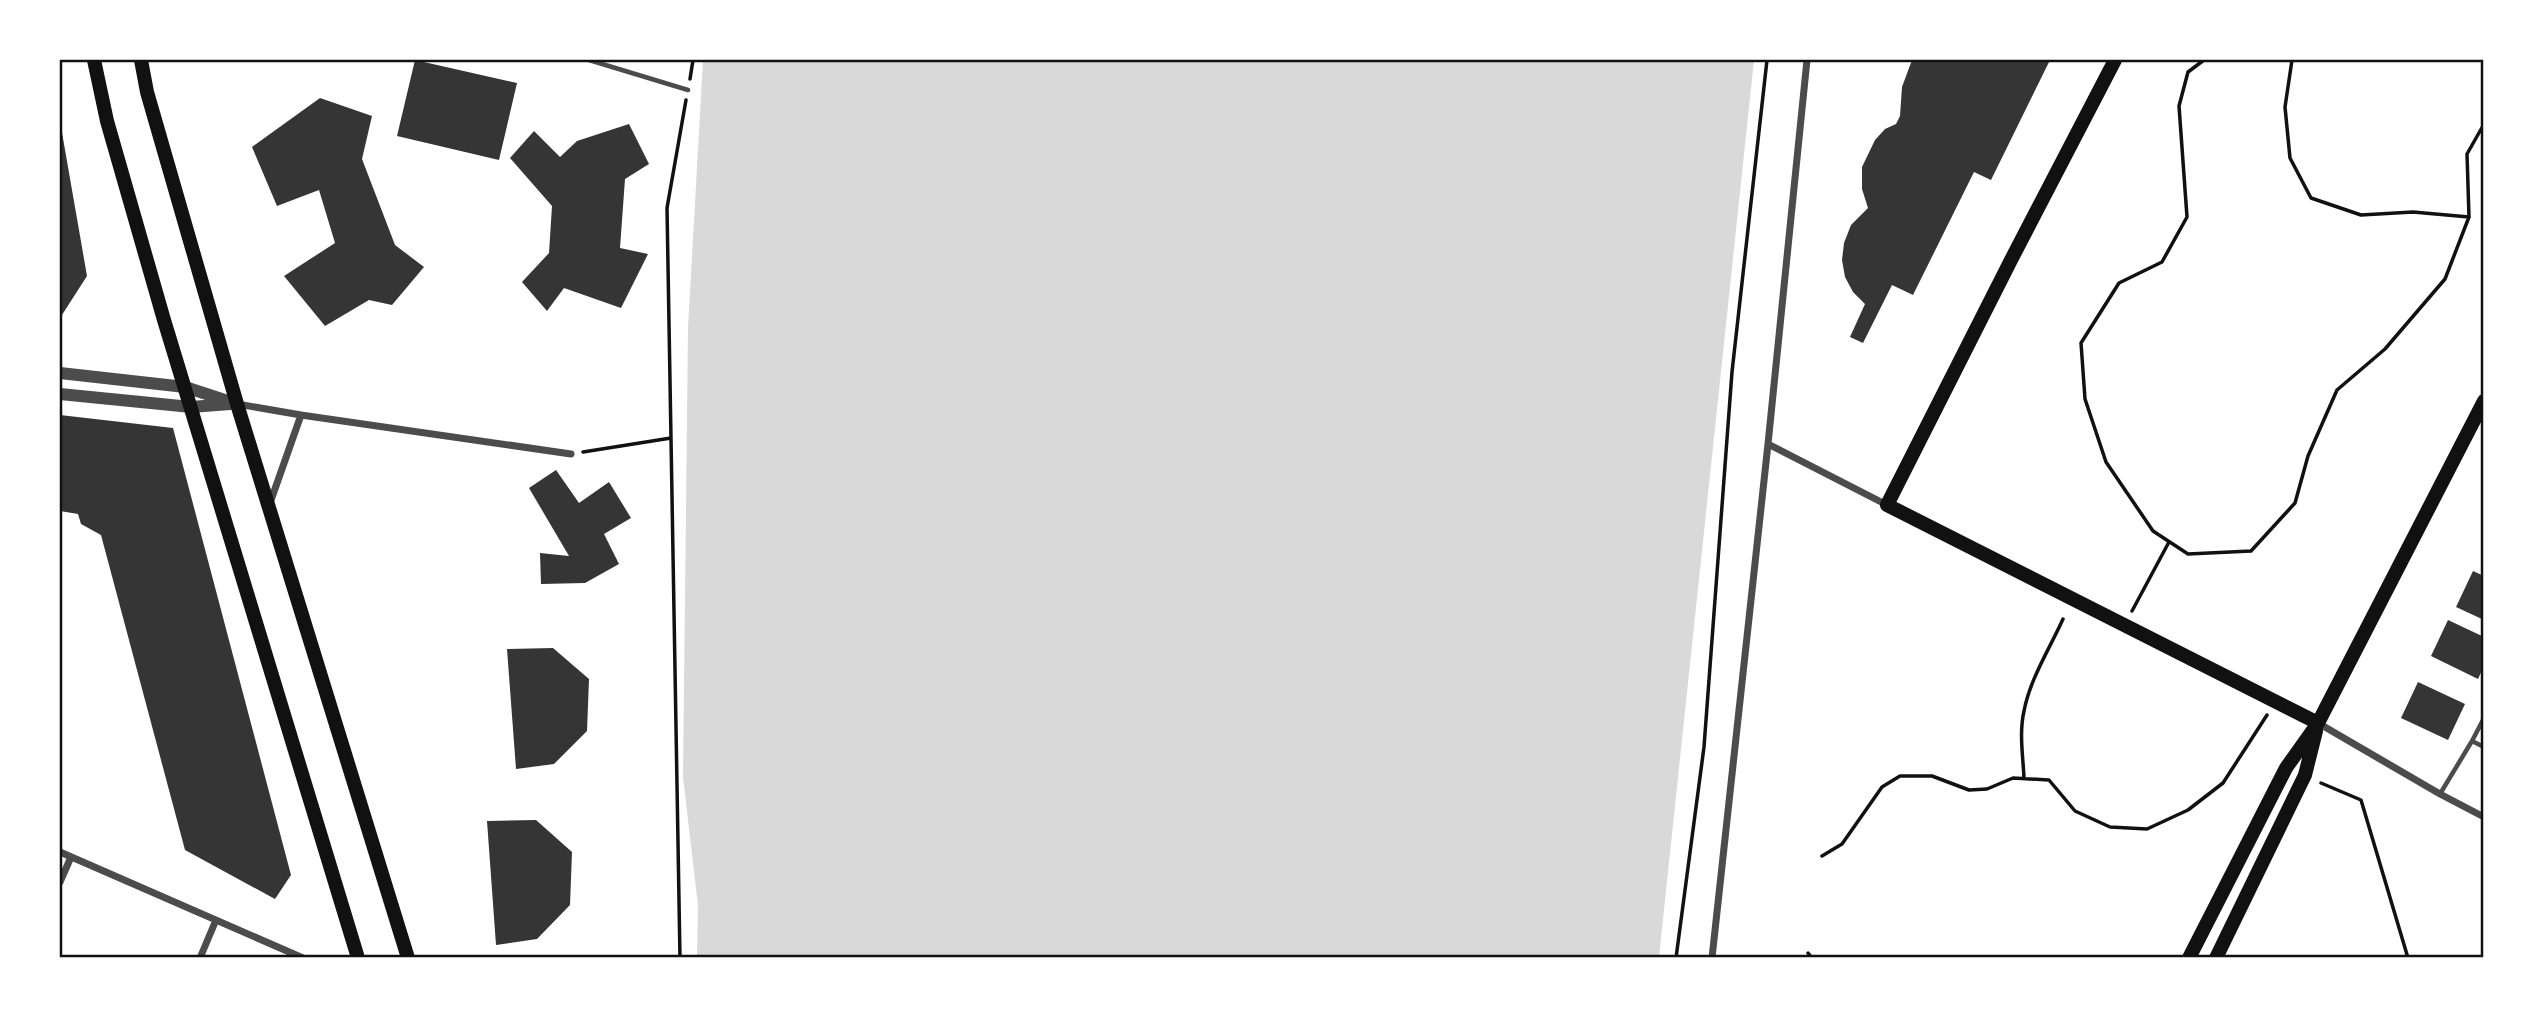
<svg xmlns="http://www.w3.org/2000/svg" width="2543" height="1017" viewBox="0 0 2543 1017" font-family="'Public Sans',sans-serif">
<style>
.water{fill:#d9d9d9}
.building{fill:#353535}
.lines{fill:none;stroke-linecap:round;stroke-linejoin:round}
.path{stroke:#111;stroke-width:3.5}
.service{stroke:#4c4c4c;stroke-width:4.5}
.minor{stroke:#4c4c4c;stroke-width:7}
.tertiary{stroke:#4c4c4c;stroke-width:12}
.secondary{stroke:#111;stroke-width:14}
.neatline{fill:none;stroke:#111;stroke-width:2.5}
</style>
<rect width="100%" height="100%" fill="#fff"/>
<path class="water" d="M703,60H1754L1659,957H697L698,906L683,777L688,328Z"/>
<path class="building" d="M415,60L517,83L499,160L397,136Z
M1912,60H2050L1991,180L1974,172L1913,295L1892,285L1863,343L1850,337L1865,304L1853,292L1845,277L1842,260L1844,243L1851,225L1868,208L1862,189V167L1875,140L1885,129L1896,124L1900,116L1902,87Z
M320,98L372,116L362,159L395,245L424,267L392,305L369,300L325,326L284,276L335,243L319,190L277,206L252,147Z
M60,121L87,276L60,318Z
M629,124L649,164L625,179L620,248L648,254L621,308L564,288L547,311L522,282L549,253L552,206L510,158L534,131L560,157L577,141Z
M60,415L173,428L291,875L275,899L185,850L101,535L81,524L78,514L60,511Z
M556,470L579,503L609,482L631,518L604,534L619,564L585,583L541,584L540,553L569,556L529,488Z
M2473,571L2484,576V620L2456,607Z
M2448,620L2484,637V666L2478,679L2431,656Z
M553,648L589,679L587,731L554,764L516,769L507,649Z
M2418,682L2465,704L2448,740L2401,718Z
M536,820L572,852L570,905L537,939L496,945L487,821Z"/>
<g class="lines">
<path class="path" d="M2204,60L2188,72L2179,106L2187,217L2162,262L2119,283L2081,343L2085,399L2106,462L2153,531L2188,554L2251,551L2295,503L2308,456L2337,390L2385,349L2445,279L2469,217L2467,154L2484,124
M2292,60L2285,107L2290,158L2311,198L2361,215L2413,212L2469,217
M690,79L693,60
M583,452L671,438
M2132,611L2169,542
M2024,778C2023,756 2019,733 2024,711C2030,679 2050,648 2063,619
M2321,783L2361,800L2408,958
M1822,856L1842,844L1882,787L1900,776H1932L1969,790L1987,789L2013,778L2049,780L2075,811L2110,827L2147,829L2188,810L2223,783L2267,715
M1808,953L1812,958
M680,958L667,208L686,100
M1676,958L1704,747L1732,372L1767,60
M1944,958H1989"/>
<path class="service" d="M589,60L688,90
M2484,718L2472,741L2484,747
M2440,794L2472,741"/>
<path class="minor" d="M237,404L301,415
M1768,444L1887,505
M270,503L301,415L571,454
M2318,723L2440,794L2484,817
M60,852L303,958
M60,882L71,857
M200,958L216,920
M1712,958L1768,444L1807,60"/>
<path class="tertiary" d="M60,373L185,387L237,404
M60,394L191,407L230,404"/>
<path class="secondary" d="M94,60L107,121L164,320L358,958
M141,60L147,92L237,404L408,958
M2115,60L2011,260L1887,505L2318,723
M2189,958L2286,768L2318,723L2484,401
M2216,958L2305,775L2316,731"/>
</g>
<rect width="2543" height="1017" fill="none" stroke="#ffffff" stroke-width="122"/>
<rect x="61" y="61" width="2421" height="895" class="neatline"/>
</svg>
